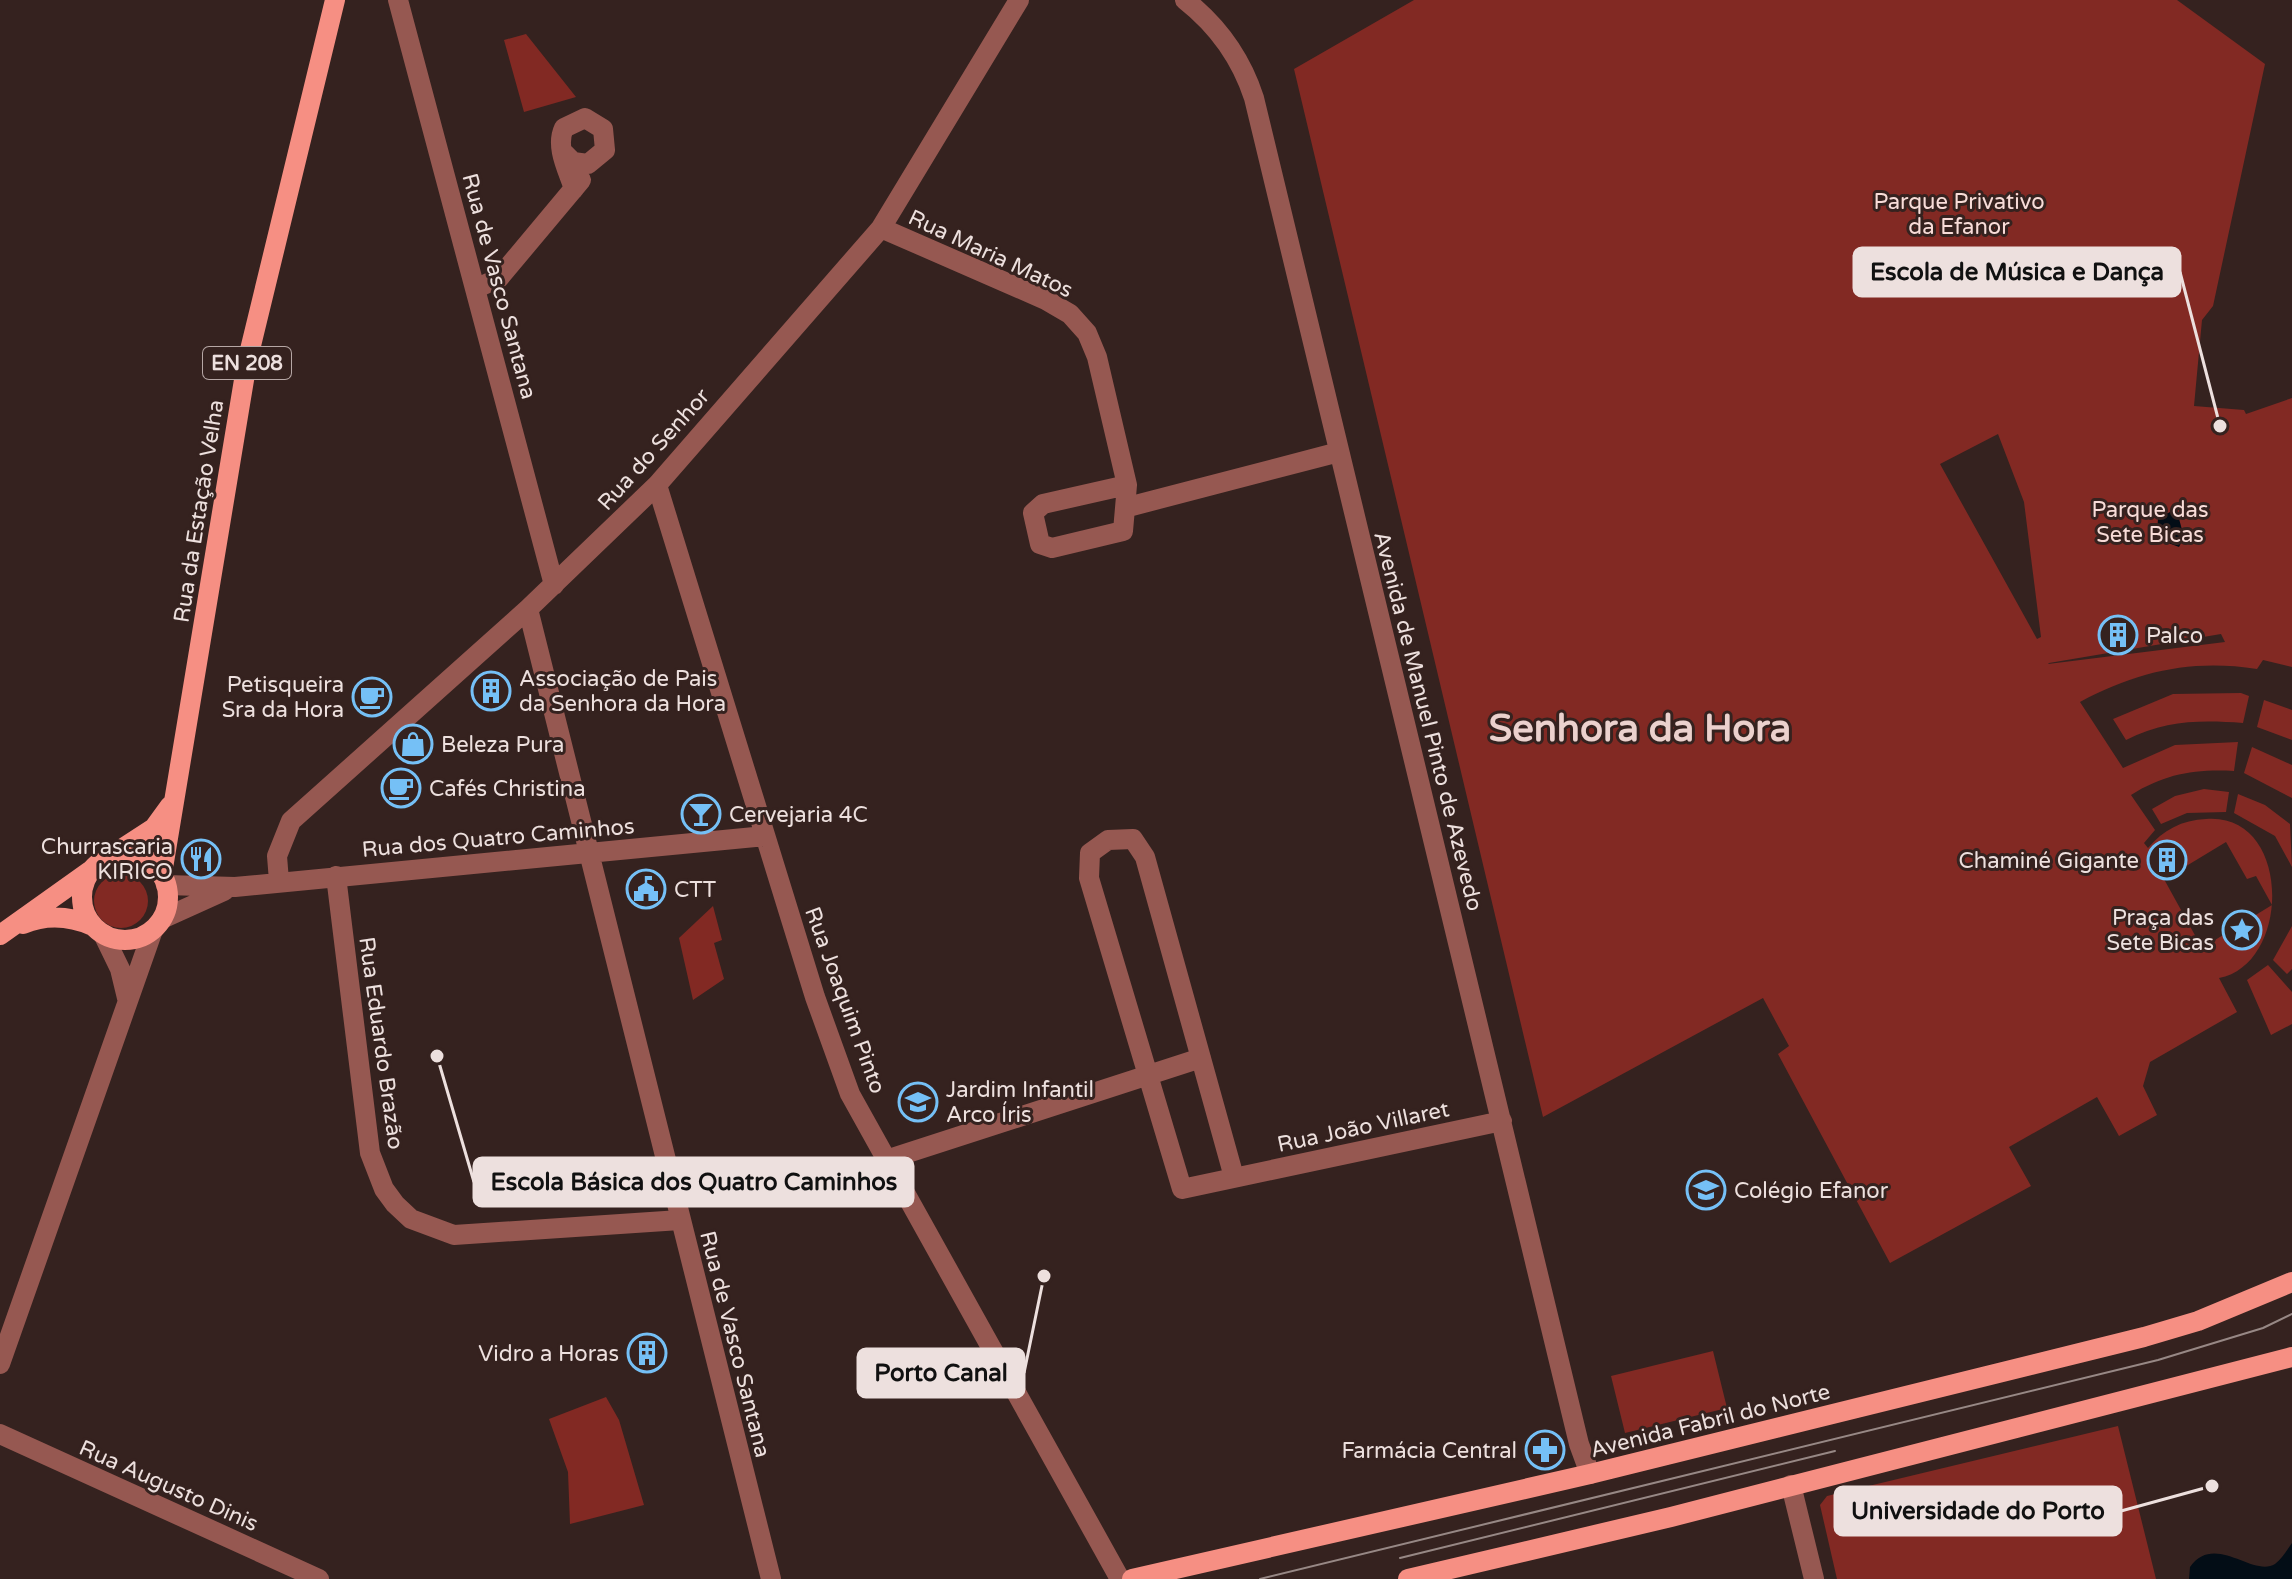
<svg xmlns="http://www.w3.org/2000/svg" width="2292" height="1579" viewBox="0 0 2292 1579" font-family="'Varela Round',sans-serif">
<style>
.green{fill:#822923;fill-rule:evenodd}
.water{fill:#030d16}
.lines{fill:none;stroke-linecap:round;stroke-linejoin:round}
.minor{stroke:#965851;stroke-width:20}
.major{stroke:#f68f83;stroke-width:20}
.tram{stroke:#978885;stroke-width:2}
.labels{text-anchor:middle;stroke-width:6;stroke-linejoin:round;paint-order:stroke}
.shield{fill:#35221f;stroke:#b6a7a5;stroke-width:2}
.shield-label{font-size:20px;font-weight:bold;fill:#ede0de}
.park-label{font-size:22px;fill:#f8dcd8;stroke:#35221f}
.street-label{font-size:22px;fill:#ede0de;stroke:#35221f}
.poi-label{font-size:22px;fill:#ede0de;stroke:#35221f;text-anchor:start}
.town-label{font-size:38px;font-weight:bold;fill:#ebd1cd;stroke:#35221f}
.leader{fill:none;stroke:#ede0de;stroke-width:3}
.callout-dot{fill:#ede0de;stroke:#35221f;stroke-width:3}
.callout{fill:#ede0de;stroke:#ede0de;stroke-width:3}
.callout-label{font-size:24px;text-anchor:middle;font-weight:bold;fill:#111}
</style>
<rect width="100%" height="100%" fill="#35221f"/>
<path class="green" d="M1414,0H2177L2265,64L2213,306L2202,320L2194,406L2244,410L2246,414L2292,398V667L2263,660L2257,669C2192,659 2138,671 2080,702L2123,768L2175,745L2238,742L2234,771C2194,769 2165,774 2131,795L2155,830L2144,843L2148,848C2163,830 2182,820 2206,819C2292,812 2292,964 2219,978L2237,1012L2150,1062L2143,1086L2157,1115L2119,1136L2097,1097L2009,1147L2031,1186L1890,1263L1778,1054L1789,1046L1763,998L1543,1117L1294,69ZM1998,434L2024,502L2041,637L2037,639L1940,464ZM2221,634L2225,642L2048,664L2049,663ZM2226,842L2247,879L2256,876L2272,905L2202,948L2154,861L2165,850L2174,851L2183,868Z
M526,34L576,97L524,112L504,40Z
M2241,693L2249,696L2243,723C2200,720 2166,720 2126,740L2113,719L2173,694Z
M2264,700L2292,710V740L2257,727Z
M2252,747L2292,765V798L2244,773Z
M2204,789L2229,792L2226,812L2187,813L2161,824L2152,809L2175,796Z
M2238,794L2265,805L2290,824L2292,867L2275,836L2234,813Z
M94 901a27 27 0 1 1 54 0a27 27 0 1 1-54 0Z
M713,906L722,940L714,943L724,979L693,1000L679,938Z
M2292,926V969L2287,974L2273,960Z
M2268,965L2292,992V1024L2271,1035L2247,980Z
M1713,1351L1727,1408L1625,1433L1611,1376Z
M606,1397L619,1420L644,1505L570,1524L568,1472L549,1419Z
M2118,1426L2156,1579H1837L1820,1505L1827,1496Z"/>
<path class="water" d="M2172,511L2178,515L2184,537L2179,547L2163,541L2157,535L2158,518Z
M2292,1543V1579H2189L2190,1567C2215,1532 2253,1578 2275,1564C2282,1559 2287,1550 2292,1543Z"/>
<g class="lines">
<path class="minor" d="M398,0L554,585
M1185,0C1218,26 1241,58 1254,98L1579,1444L1590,1474
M562,151L573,162L588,164L605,150L603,129L585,118L564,128C555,147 568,170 574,189
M881,228L1046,300L1070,314L1087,333L1097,357L1127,485L1123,531L1052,548L1040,544L1033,513L1043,504L1127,485
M477,288L499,278L581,180
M657,485L815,997L850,1094L1120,1579
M1128,507L1339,452
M528,609L771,1579
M336,876L370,1153L384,1189L395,1204L411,1219L454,1235L680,1220
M279,881L277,856L291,821L528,609L657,485L881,228L1019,0
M166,885L235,887L765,836
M162,919L224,891
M103,934L120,969L127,998
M889,1159L1201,1058
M1234,1177L1145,857L1133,839L1108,840L1090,853L1089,878L1182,1189L1502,1121
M0,1364L153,930
M0,1434L319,1579
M1791,1485L1814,1579"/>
<path class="major" d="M114,854L154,828L170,806
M82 897a43 43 0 1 1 86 0a43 43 0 1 1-86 0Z
M162,874L247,362L335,0
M23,924C47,914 70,916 93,926
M0,935L90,871
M1132,1579L1590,1474L2144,1337L2198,1321L2292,1282
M1408,1579L1671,1517L2292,1357"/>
<path class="tram" d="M1400,1558L1835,1451
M1260,1579L2158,1360L2263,1328L2292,1314"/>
</g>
<defs>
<symbol id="building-ring" viewBox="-11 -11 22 22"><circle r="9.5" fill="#35221f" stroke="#75c0f6" stroke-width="1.5"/><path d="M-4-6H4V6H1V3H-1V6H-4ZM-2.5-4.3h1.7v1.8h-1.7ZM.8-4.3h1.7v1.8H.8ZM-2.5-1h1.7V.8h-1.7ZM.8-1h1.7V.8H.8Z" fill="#75c0f6"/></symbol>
<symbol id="cafe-ring" viewBox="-11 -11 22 22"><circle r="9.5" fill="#35221f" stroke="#75c0f6" stroke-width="1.5"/><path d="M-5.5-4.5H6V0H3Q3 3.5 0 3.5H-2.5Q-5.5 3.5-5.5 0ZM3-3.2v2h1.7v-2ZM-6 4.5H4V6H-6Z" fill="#75c0f6"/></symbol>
<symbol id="shop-ring" viewBox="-11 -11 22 22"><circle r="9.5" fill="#35221f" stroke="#75c0f6" stroke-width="1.5"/><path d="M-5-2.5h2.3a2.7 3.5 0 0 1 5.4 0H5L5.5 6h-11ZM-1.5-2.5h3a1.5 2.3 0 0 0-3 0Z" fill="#75c0f6"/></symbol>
<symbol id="bar-ring" viewBox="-11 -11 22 22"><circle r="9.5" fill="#35221f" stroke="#75c0f6" stroke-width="1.5"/><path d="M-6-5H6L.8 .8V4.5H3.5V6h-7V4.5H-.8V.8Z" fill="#75c0f6"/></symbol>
<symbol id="restaurant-ring" viewBox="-11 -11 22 22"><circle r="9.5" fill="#35221f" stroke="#75c0f6" stroke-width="1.5"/><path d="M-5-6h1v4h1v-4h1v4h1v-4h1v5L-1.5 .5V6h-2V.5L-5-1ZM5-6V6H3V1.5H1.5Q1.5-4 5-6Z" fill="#75c0f6"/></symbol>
<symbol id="civic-ring" viewBox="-11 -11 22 22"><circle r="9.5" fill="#35221f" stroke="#75c0f6" stroke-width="1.5"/><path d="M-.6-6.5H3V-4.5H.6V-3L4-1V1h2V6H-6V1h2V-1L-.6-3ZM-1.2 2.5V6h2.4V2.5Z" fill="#75c0f6"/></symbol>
<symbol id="sight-ring" viewBox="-11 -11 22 22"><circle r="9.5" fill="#35221f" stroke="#75c0f6" stroke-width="1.5"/><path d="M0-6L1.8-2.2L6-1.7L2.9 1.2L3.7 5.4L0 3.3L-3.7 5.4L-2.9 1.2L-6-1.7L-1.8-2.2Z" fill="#75c0f6"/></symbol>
<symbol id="school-ring" viewBox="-11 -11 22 22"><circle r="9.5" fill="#35221f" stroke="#75c0f6" stroke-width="1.5"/><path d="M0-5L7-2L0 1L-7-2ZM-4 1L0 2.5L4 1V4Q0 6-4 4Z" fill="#75c0f6"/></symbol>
<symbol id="pharmacy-ring" viewBox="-11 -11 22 22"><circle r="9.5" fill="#35221f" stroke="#75c0f6" stroke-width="1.5"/><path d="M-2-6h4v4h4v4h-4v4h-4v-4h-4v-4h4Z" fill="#75c0f6"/></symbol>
</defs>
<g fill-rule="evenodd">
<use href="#building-ring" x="2096" y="613" width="44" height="44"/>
<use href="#building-ring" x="469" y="669" width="44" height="44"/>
<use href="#cafe-ring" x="350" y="675" width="44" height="44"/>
<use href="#shop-ring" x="391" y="722" width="44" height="44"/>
<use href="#cafe-ring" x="379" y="766" width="44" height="44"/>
<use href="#bar-ring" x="679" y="792" width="44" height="44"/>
<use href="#restaurant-ring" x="179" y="837" width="44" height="44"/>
<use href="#building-ring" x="2145" y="838" width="44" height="44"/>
<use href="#civic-ring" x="624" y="867" width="44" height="44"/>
<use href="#sight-ring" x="2220" y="908" width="44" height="44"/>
<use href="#school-ring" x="896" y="1080" width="44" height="44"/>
<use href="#school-ring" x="1684" y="1168" width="44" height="44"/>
<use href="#building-ring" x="625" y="1331" width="44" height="44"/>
<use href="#pharmacy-ring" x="1523" y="1428" width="44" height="44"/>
</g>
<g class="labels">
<rect class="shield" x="203" y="347" width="88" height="32" rx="6"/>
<g class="shield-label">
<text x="247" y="370">EN 208</text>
</g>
<g class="park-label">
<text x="1959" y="209">Parque Privativo<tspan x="1959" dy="25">da Efanor</tspan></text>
<text x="2150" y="517">Parque das<tspan x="2150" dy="25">Sete Bicas</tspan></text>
</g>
<g class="street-label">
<text transform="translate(991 253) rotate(25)" y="8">Rua Maria Matos</text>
<text transform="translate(500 286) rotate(75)" y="8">Rua de Vasco Santana</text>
<text transform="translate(653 449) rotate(-48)" y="8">Rua do Senhor</text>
<text transform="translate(198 511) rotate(-81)" y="8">Rua da Estação Velha</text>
<text transform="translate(1429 721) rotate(76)" y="8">Avenida de Manuel Pinto de Azevedo</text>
<text transform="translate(498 837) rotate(-5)" y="8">Rua dos Quatro Caminhos</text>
<text transform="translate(846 1000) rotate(70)" y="8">Rua Joaquim Pinto</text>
<text transform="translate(382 1043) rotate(82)" y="8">Rua Eduardo Brazão</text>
<text transform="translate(1363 1126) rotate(-12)" y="8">Rua João Villaret</text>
<text transform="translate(736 1344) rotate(76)" y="8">Rua de Vasco Santana</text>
<text transform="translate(1710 1420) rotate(-14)" y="8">Avenida Fabril do Norte</text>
<text transform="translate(169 1485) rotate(24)" y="8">Rua Augusto Dinis</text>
</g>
<g class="poi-label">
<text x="2146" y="643">Palco</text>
<text x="519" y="686">Associação de Pais<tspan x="519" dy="25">da Senhora da Hora</tspan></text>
<text x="344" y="692" text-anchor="end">Petisqueira<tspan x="344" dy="25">Sra da Hora</tspan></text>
<text x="441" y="752">Beleza Pura</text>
<text x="429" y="796">Cafés Christina</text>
<text x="729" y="822">Cervejaria 4C</text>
<text x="173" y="854" text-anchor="end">Churrascaria<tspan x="173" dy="25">KIRICO</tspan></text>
<text x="2139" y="868" text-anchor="end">Chaminé Gigante</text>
<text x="674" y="897">CTT</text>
<text x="2214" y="925" text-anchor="end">Praça das<tspan x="2214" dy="25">Sete Bicas</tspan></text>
<text x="946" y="1097">Jardim Infantil<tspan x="946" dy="25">Arco Íris</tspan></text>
<text x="1734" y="1198">Colégio Efanor</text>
<text x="619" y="1361" text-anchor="end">Vidro a Horas</text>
<text x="1517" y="1458" text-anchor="end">Farmácia Central</text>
</g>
<g class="town-label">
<text x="1640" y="741">Senhora da Hora</text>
</g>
</g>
<path class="leader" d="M2220 426L2180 272M437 1056L474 1182M1044 1276L1024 1373M2212 1486L2121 1511"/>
<g class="callout-dot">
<circle cx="2220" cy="426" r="8"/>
<circle cx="437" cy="1056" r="8"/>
<circle cx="1044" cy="1276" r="8"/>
<circle cx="2212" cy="1486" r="8"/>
</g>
<g class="callout">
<rect x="1854" y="248" width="326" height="48" rx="8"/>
<rect x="474" y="1158" width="439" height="48" rx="8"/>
<rect x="858" y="1349" width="166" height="48" rx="8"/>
<rect x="1835" y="1487" width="286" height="48" rx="8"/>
</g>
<g class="callout-label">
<text x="2017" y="280">Escola de Música e Dança</text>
<text x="694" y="1190">Escola Básica dos Quatro Caminhos</text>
<text x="941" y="1381">Porto Canal</text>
<text x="1978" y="1519">Universidade do Porto</text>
</g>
</svg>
